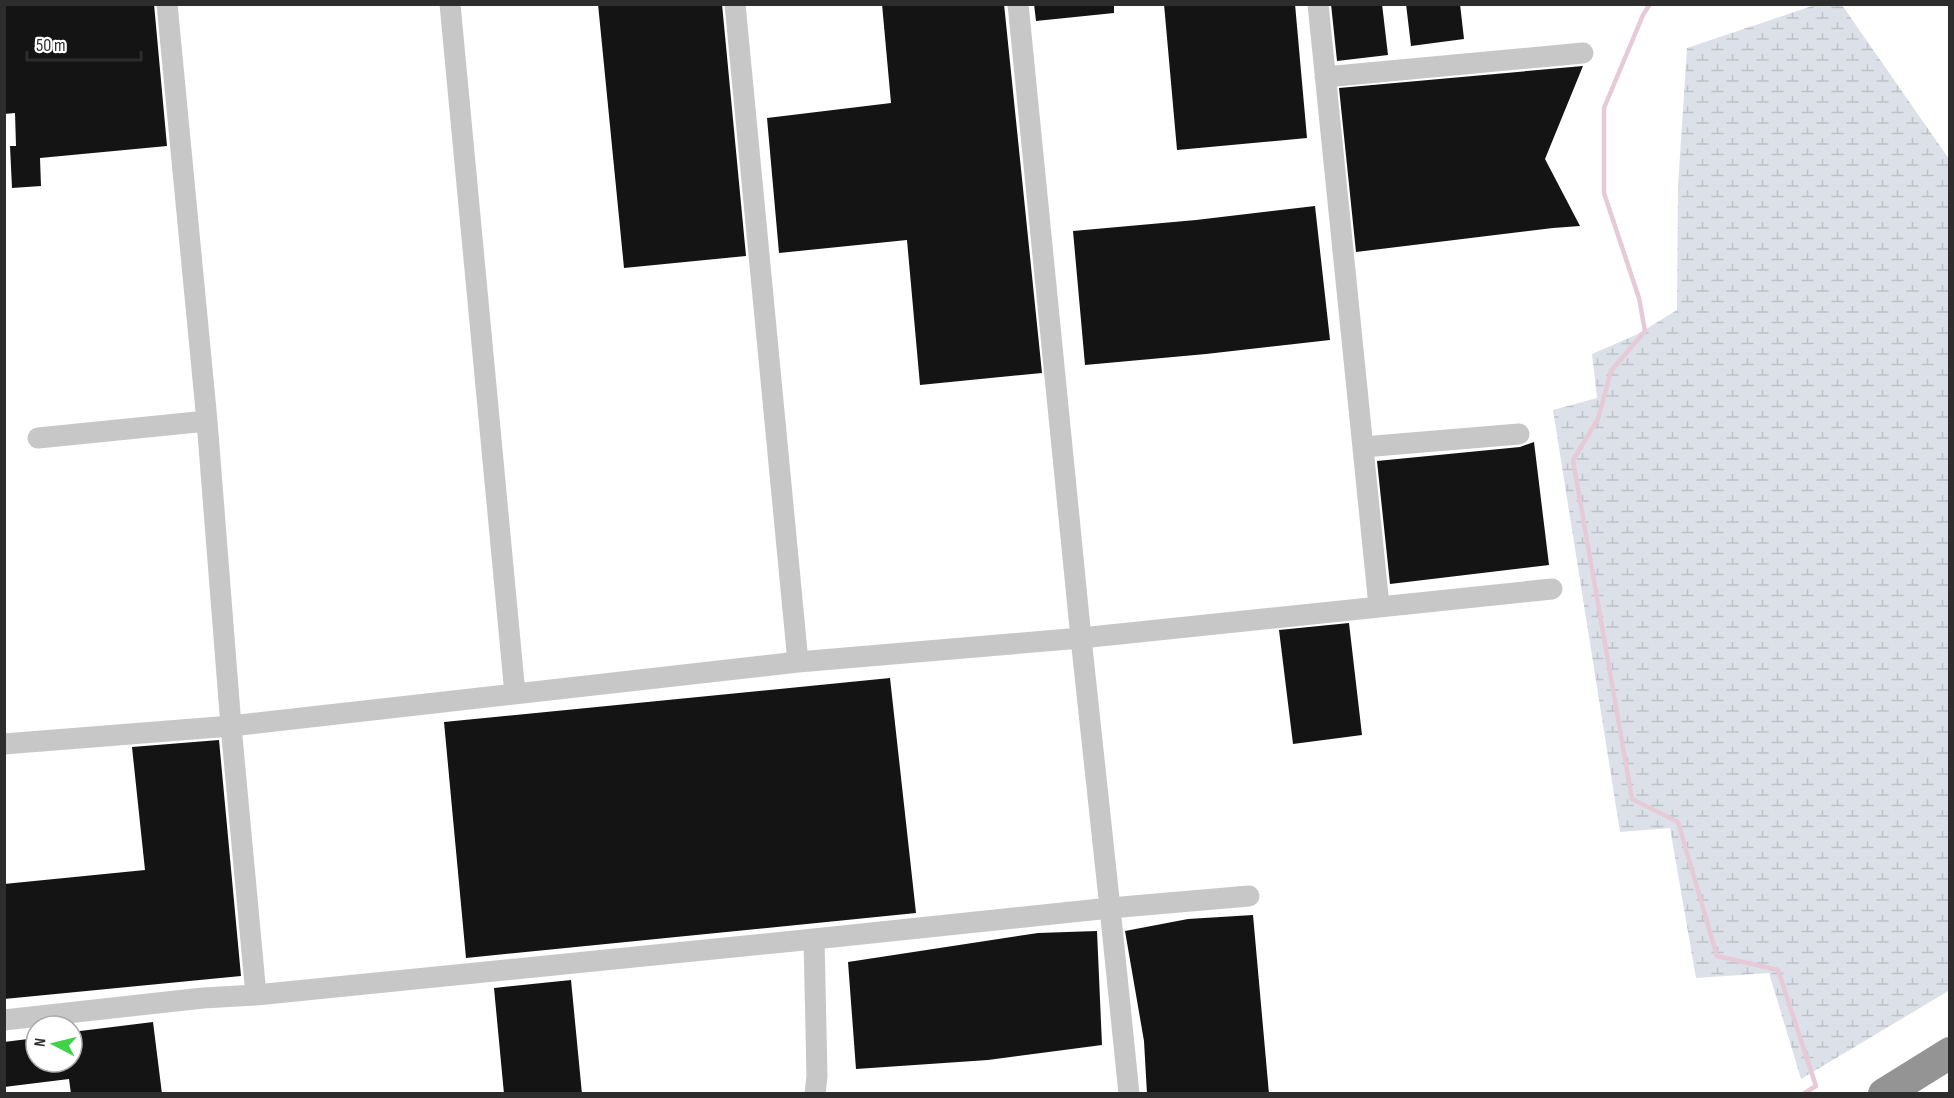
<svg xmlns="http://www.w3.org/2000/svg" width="1954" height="1098" viewBox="0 0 1954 1098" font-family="'Sofia Sans Condensed',sans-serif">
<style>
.wetland{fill:url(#wetland-marsh)}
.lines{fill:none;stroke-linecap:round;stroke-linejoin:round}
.stream{stroke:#e7cad8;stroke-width:4.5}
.building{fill:#141414}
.minor{stroke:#c7c7c7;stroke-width:21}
.highway{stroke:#949494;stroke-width:32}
</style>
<defs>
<pattern id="wetland-marsh" width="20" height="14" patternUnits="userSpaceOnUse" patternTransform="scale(1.5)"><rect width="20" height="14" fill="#dce1e9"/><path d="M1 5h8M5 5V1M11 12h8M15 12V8" fill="none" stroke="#bdc1c8"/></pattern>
</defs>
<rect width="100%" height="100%" fill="#fff"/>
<path class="wetland" d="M1815,5H1842L1949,159L1950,990L1801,1079L1769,973L1696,978L1670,828L1620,832L1553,410L1597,398L1592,354L1638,334L1677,310L1678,186L1687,48Z"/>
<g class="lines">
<path class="stream" d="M1650,4L1643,15L1604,108V193L1639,298L1645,331L1611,371L1598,419L1573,460L1632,799L1678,822L1717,956L1778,970L1816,1086L1803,1094"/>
</g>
<path class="building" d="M4,4H154L167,146L40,158L41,186L12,188L10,146H16L15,113L4,114Z
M598,4H722L746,256L624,268Z
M882,4H1004L1042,373L920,385L907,240L779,253L767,118L891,103Z
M1034,4H1114V13L1036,21Z
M1164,4H1295L1307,138L1177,150Z
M1331,4H1382L1388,55L1337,61Z
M1406,4H1460L1464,39L1411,46Z
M1583,66L1545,159L1580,226L1553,228L1356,252L1339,88Z
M1315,206L1330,340L1206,354L1085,365L1073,231L1196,220Z
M1534,442L1549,565L1390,584L1377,461L1520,447Z
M1349,623L1362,735L1293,744L1279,630Z
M890,678L916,913L466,958L444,722Z
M219,740L241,976L4,999V884L145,870L132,747Z
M1253,915L1269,1094H1147L1144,1041L1125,931L1188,919Z
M1097,931L1102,1045L988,1060L856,1069L848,962L1038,933Z
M571,980L582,1094H504L494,988Z
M153,1022L162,1094H71L69,1079L4,1087V1042L36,1038V1062H72V1032Z"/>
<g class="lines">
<path class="minor" d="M167,4L207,421L231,726L256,995
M450,4L515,694
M735,4L798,662
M1318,4L1379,606
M1325,77L1583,53
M38,438L207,421
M1363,447L1519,434
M4,744L231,726L798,662L1081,638L1552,589
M814,939L817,1076L815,1094
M4,1020L203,998L256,995L814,939L1110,908L1081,638L1018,4
M1129,1094L1110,908L1249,896"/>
<path class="highway" d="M1884,1094L1950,1053"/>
</g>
<rect width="1954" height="1098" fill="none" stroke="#2d2d2d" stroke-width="12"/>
<g transform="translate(54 1044) rotate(277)"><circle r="28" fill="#ffffff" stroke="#ababab" stroke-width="1.5"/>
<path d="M0-4.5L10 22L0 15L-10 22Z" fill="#41d14a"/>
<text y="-9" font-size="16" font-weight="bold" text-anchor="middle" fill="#2d2d2d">N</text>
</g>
<path d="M27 51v9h114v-9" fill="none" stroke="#2d2d2d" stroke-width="3"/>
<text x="36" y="51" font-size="18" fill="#2d2d2d" stroke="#ffffff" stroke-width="4.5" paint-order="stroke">50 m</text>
</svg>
